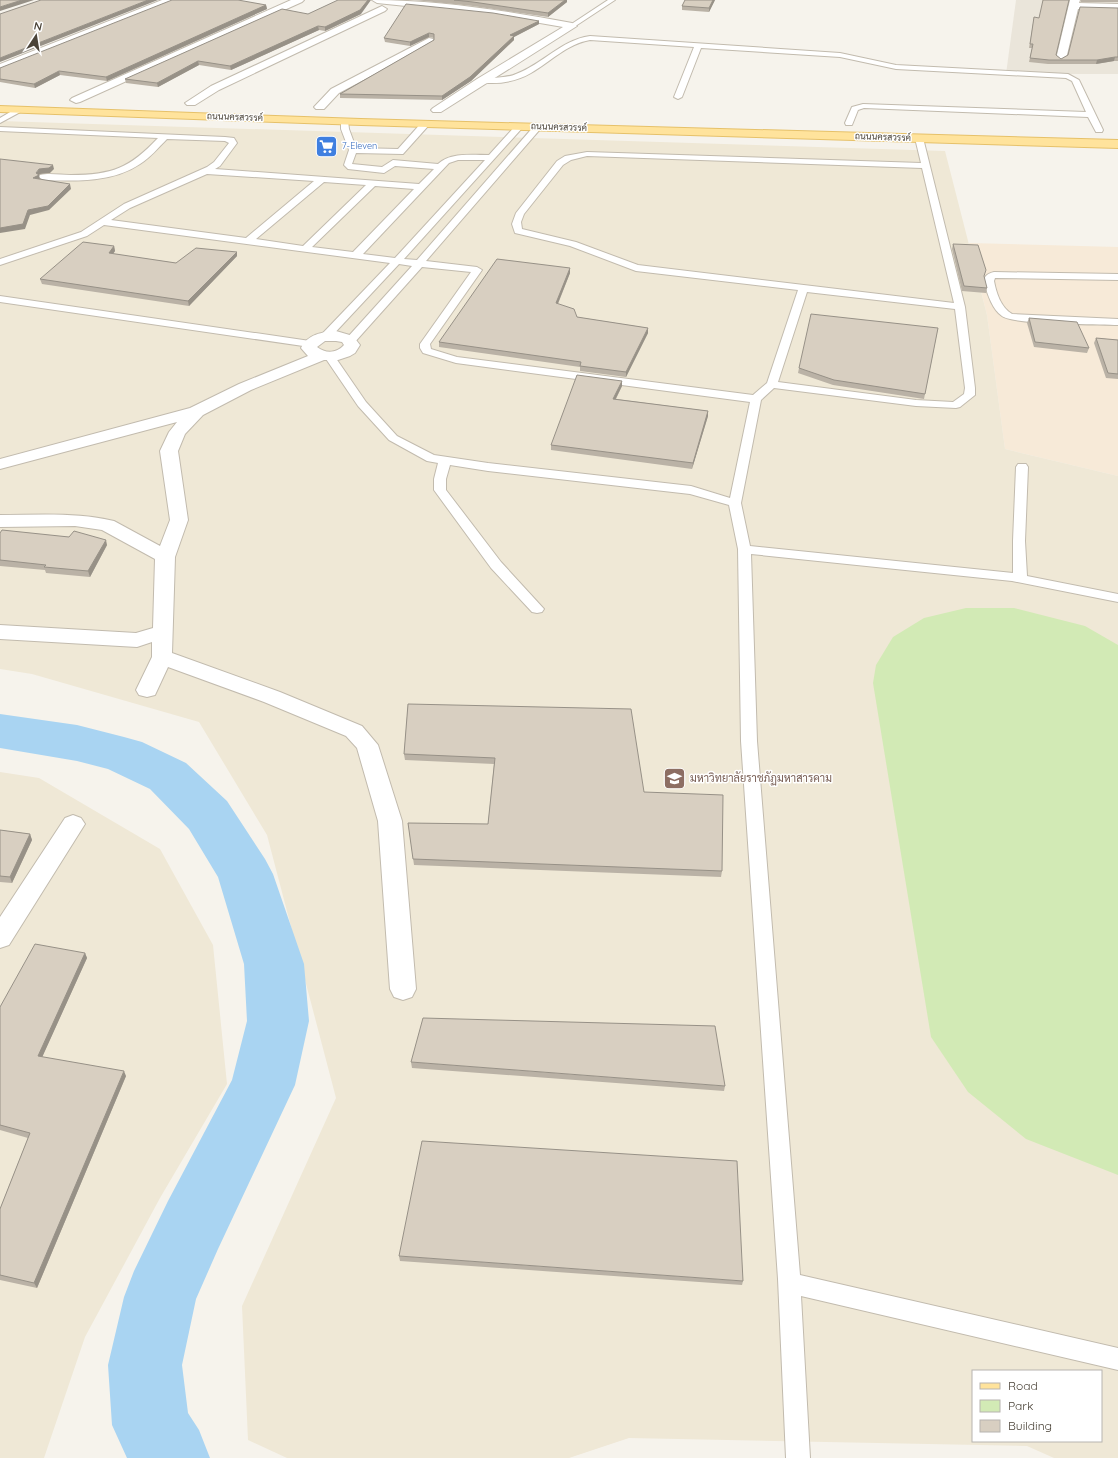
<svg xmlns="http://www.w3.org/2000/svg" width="1118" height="1458" viewBox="0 0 1118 1458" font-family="Quicksand,Sarabun,sans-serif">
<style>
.residential{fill:#eae5da}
.commercial{fill:#f7ead8}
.education{fill:#efe8d6;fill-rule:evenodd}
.green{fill:#d2eab5}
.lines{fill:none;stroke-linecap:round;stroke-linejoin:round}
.river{fill:#a9d4f2;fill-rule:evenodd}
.lane-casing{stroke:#c2bbae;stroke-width:2}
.street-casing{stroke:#c2bbae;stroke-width:2}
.primary-casing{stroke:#e6c16a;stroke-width:2}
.lane{fill:#fff;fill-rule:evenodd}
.street{fill:#fff;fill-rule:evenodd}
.primary{fill:#ffe39c;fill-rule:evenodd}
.wall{fill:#bab2a6}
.shaded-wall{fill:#979187}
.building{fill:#d8cfc1;stroke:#979187}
.labels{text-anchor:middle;stroke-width:3;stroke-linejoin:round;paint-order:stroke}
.far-street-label{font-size:9px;fill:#4b4439;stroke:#fff}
.far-shop-label{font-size:9px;fill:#366cbe;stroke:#fff;text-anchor:start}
.education-label{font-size:11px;fill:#785e54;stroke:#fff;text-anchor:start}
</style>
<rect width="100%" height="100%" fill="#f6f3ec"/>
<path class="residential" d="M1016,0H1118V74H1006Z"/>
<path class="commercial" d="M969,243L1118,247V476L1005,449L987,315Z"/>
<path class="education" d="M0,121L945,151L987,315L1005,449L1118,476V1458H1054L1027,1446L629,1438L569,1458H287L248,1440L242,1306L336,1098L267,835L199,722L32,674L0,669ZM973,1371H1101V1441H973Z
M0,772L39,778L160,849L213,945L227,1084L160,1198L85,1337L44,1458H0Z"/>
<path class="green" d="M966,608H1014L1085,626L1118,645V1175L1026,1139L968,1092L931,1037L873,683L876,665L893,637L924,618Z"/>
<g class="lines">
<path class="river" d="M0,714L77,725L124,737L142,742L186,763L227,801L265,859L273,874L304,964L309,1021L295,1085L218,1249L196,1299L182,1365L188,1413L199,1430L210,1458H127L112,1425L108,1365L124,1297L134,1271L168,1201L232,1080L247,1021L244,964L218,877L189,829L150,789L108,769L77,761L0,748Z"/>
<defs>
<path id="lane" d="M608,0H615L574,27H570V25Z
M590,36L840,53L896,65L1068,74L1079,80L1103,130L1102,132H1096L1088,117L864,108L858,110L852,125H846L845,123L852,107L863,104L1086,112L1072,81L1066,78L896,69L840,57L701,48L682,97L678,99L674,97L694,47L590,40C567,44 550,62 531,73C519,80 506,83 492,83C487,83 481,84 477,81C483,77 506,79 516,74C543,64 561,40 590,36Z
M17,108H20L24,110L0,123V118Z
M341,119H344L348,121L349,129L356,148L398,149L423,121H429V125L403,154L356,153L352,164L382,167L393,160L438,164C450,152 473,155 489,155L517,124H520L524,126L404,259L417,260L535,125H538L542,127L426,261L477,267L482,270L430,344L431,349L457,357L753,395L767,383L798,290L636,271L570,246L515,233L512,224L516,213L557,161L565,156L587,152L921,163L915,138L919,136L923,138L965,307L975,388V395L960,407L956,408L916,406L774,388L761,400L741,503L750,546L1013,573V541L1016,467L1018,464H1026L1028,467L1025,541L1027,576L1118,594V602L1012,581L751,554L757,741L800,1275L1118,1348V1370L801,1296L810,1458H786L778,1279L741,741L738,549L729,505L690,494L488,471L450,465L446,479V490L501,562L544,609L542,612L537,613L532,612L491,568L434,490V479L438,463L427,461L389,440L358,406L324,356L325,354H333L366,402L397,436L434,455L488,463L691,486L730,498L750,402L456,363L423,353L420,348V344L471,272L422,267L354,343L350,344L345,341L346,339L412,266L399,264L329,339H321L320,337L321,335L390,263L104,225L87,236L0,265V259L81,232L124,204L207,167L214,162L229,143L225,141L167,139C158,148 150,158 140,164C112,183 75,181 43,180L39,177L40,175C49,173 61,175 71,175C112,175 130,168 158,138L0,131V127L225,137L234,138L237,143L220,166L215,169L419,184L434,169L395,166L384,173L348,169L344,165L349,150L341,129ZM587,156L922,168L954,303L638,265L576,242L522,229L521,222L524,214L563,165L571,160ZM458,160H485L395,258L363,254L449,163ZM207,174L314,181L246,238L111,220L130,208ZM324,182L366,185L303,246L256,239ZM375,186L414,189L353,252L312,247ZM807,292L955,309L965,388L964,394L953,402L916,400L778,382Z
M994,272L1118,274V280L995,278L994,281C996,292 1001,308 1012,314L1118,319V325C1099,324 1013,325 1002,316C993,310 987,294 985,284C983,276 987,274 994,272Z
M0,296L310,341L315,344L310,347L0,302Z"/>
<path id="street" d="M162,0H175L173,2L0,71V64Z
M291,0H304L302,2L80,102L76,103L70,100L72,98Z
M372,0C440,0 506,11 572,23L577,26L441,112H433L431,110L433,108L477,79L563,27L493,15L377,3Z
M1070,0H1080L1079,3L1118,4V10L1078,9L1066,59L1061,62L1056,59Z
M382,6L387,9L385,11L219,90L195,105H187L185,103L211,86Z
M429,38L433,39L434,41L433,43L339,93L324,109H316L314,107L331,89Z
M336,331L353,336L360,345L355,353L350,356L338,360H324L251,390L203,415L185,434L178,451L188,520L175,557L172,653L280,692L362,726L378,745L402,821L416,989L412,997L403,1000L394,997L390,989L378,821L357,748L346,736L264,702L168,667L155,695L147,697L139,695L136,690L152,657V642L137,647L0,639V625L136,633L153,628L155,559L102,530L75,526L0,527V515C38,515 76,512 114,521L160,546L170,520L160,451L169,432L177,422L0,469V459L190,408L239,384L308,356L301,348C308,334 322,332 336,331ZM325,341H336L342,342L344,345C337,353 326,354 317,347Z
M73,815L81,818L85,824L9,945L0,948V917L65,818Z"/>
<path id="primary" d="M0,106L361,119L1118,140V148L361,125L0,112Z"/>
</defs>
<use href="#lane" class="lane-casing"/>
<use href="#street" class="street-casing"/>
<use href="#primary" class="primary-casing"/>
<use href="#lane" class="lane"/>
<use href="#street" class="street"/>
<use href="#primary" class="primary"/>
</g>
<path class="wall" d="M414,0H567V2L548,17L473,6Z
M685,0H715L709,12L682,10V6Z
M1081,0H1118V2H1081Z
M266,5L267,9L107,81L60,75L35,88L0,82V68Z
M1118,8V61H1114L1096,64H1048L1029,62L1032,48H1029L1034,17L1056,55L1061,59L1068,55Z
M308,14H361L325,31L319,30L231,70L199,65L158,87L126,83L125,79Z
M539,21V24L514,37V40L471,81L442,100L340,98V94L434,40V38L429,37L410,46L385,42L384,38Z
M953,244L987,288L986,293L962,291L952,249Z
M114,246L115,251L113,254L176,263L237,252V256L189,306L42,284L40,279Z
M570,268V273L558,304L577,317L648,328V333L626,377L580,371V367L439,347V342Z
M1029,318L1089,348L1087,353L1034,347L1027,323Z
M938,328L924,399L833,385L798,373L799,368Z
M1096,338L1118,340V379L1106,378L1094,343Z
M622,381V386L616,399L708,411V416L692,469L551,450V445Z
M0,533L69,537L107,545L90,577L46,573L45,570L0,566Z
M408,704L644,792L722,871L721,877L414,865L408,823L488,824L494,764L405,760L404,754Z
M0,830L30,834L32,840L12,883L0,882Z
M85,953L87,958L42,1057L126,1076L37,1288L0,1280V1209L28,1138L0,1130V1007Z
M411,1062L725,1086L724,1091L412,1068Z
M399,1256L743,1281L742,1285L400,1261Z"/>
<path class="shaded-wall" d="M22,0H34L0,11V7Z
M148,0H158L0,62V58Z
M368,0H371L361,14L325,31V27Z
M565,0H567V2L548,17V13Z
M713,0H715L709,12V8Z
M266,5L267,9L107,81L106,77Z
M539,21V24L514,37V40L471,81L442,100V96L510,35Z
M318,26L319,30L231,70L230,66Z
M429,33V37L410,46V42Z
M1115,57L1114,61L1096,64L1097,60Z
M198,61L199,65L158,87L157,83Z
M59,71L60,75L35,88L34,84Z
M53,165L54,169L50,173L40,174L39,175L40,180L33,178L39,169Z
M70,184L71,189L49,210L30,215L25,229L0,233V228Z
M114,246L115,251L110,258L109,253Z
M237,252V256L189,306L188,301Z
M570,268V273L556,308V303Z
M648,328V333L626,377V372Z
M622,381V386L613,404V399Z
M708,411V416L692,469L693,463Z
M106,540L107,545L90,577L88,571Z
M30,834L32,840L12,883L10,877Z
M85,953L87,958L40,1062L38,1056Z
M124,1071L126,1076L37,1288L34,1283Z"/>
<path class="building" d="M0,0H22L0,7Z
M41,0H148L0,58V14Z
M172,0H238L266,5L106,77L59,71L34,84L0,79V68Z
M338,0H368L360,10L325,27L318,26L230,66L198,61L157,83L125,79L282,9L308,14Z
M454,0H565L548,13L473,2Z
M685,0H713L709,8L682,6Z
M1043,0H1069L1056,55L1061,59L1068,55L1080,7L1118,8V57H1115L1097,60H1049L1030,58L1033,44H1030L1034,17L1039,18Z
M406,4L493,13L539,21L510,35L514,36L470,77L442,96L340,94L434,40V34L429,33L410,42L384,38Z
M0,159L53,165L49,168L39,169L36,173L39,175L33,178L70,184L48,206L28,210L23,224L0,228Z
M83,242L114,246L109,253L176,263L196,248L237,252L188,301L40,279Z
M953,244L978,245L986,270L984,276L987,288L964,286Z
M497,259L570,268L556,303L574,309L577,317L648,328L626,372L580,366L581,362L439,342Z
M811,314L938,328L925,394L834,380L799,368Z
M1029,318L1077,322L1089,348L1035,342Z
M1096,338L1118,340V374L1108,373Z
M577,375L622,381L613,399L708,411L693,463L551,445Z
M2,530L69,537L74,531L106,540L88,571L44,567L46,565L0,560V533Z
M408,704L631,709L644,792L723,795L722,871L413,859L408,823L488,824L495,758L404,754Z
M0,830L30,834L10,877L0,876Z
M35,944L85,953L38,1056L124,1071L34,1283L0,1275V1209L30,1133L0,1125V1007Z
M423,1018L715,1026L725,1086L411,1062Z
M422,1141L737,1161L743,1281L399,1256Z"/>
<defs>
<symbol id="supermarket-square" viewBox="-11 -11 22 22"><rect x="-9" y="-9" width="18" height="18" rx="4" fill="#3f7fe0" stroke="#fff"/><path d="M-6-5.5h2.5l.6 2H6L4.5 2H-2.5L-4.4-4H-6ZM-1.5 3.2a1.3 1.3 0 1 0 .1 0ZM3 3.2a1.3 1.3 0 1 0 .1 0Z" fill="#fff"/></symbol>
<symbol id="university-square" viewBox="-11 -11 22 22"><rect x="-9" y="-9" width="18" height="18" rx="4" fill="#8d6e63" stroke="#fff"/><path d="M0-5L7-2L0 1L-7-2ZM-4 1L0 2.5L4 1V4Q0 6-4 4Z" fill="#fff"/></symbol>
</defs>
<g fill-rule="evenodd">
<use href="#supermarket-square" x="314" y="134" width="25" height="25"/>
<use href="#university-square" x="662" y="766" width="25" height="25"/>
</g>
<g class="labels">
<g class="far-street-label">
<text transform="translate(235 117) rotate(2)" y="3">ถนนนครสวรรค์</text>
<text transform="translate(559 127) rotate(2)" y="3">ถนนนครสวรรค์</text>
<text transform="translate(883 137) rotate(2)" y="3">ถนนนครสวรรค์</text>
</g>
<g class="far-shop-label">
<text x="342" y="149">7-Eleven</text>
</g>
<g class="education-label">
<text x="690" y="782">มหาวิทยาลัยราชภัฏมหาสารคาม</text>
</g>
</g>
<rect x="972" y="1370" width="130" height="72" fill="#ffffff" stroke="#b7b4b0"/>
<rect x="980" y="1383" width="20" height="6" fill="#ffe39c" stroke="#b7b4b0"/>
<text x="1008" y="1390" font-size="12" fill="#4b4439">Road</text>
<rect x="980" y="1400" width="20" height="12" fill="#d2eab5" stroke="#b7b4b0"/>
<text x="1008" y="1410" font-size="12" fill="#4b4439">Park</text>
<rect x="980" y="1420" width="20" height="12" fill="#d8cfc1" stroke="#b7b4b0"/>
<text x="1008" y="1430" font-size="12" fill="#4b4439">Building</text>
<g transform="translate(36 36) rotate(12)" stroke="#ffffff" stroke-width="3" paint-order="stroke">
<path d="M0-3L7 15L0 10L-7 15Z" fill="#4b4439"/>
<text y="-6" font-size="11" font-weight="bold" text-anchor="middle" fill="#4b4439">N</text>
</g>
</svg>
